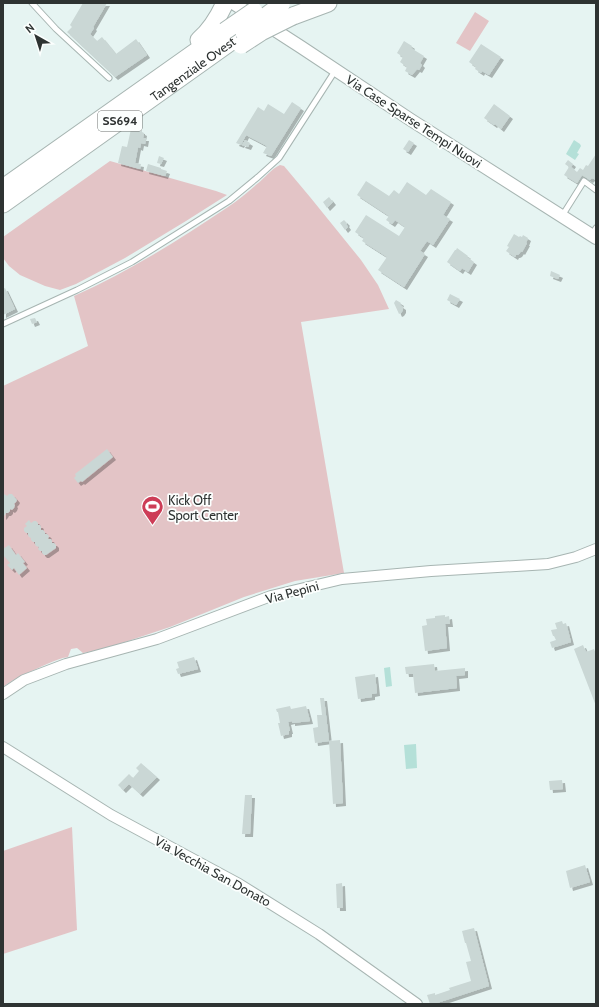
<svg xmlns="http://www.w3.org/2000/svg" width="599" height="1007" viewBox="0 0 599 1007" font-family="Cabin,sans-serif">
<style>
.green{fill:#e3c4c6}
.water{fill:#b4e0d8}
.building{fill:#cad7d5;filter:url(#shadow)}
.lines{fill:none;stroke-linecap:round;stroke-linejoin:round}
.service-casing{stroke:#a7b5b2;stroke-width:7}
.minor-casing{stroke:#a7b5b2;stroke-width:12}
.tertiary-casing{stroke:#a7b5b2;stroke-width:14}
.trunk-casing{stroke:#a7b5b2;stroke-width:19}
.service{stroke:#fff;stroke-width:5}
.minor{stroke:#fff;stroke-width:10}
.tertiary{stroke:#fff;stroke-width:12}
.trunk{stroke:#fff;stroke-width:17}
.trunk-bridge-casing{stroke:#a7b5b2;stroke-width:19;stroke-linecap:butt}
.trunk-bridge{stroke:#fff;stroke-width:17}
.labels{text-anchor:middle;stroke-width:3.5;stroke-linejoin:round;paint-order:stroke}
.shield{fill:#fcfffe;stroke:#6c706f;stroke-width:1}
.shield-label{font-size:12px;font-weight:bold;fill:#2e3332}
.street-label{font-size:13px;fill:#2e3332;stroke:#fcfffe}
.poi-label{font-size:13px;fill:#2e3332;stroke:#fcfffe;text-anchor:start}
</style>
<defs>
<filter id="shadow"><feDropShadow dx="3" dy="3" stdDeviation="0" flood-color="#0004"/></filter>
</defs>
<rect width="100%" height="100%" fill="#e6f4f2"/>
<path class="green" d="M475,12L489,21L470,51L456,43Z
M110,161L216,191L227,195L186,221L125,258L76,284L60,290L45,286L20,275L9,266L3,258V237Z
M280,165L284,166L310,197L361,260L378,285L389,309L301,322L344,573L295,581L244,597L170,627L107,648L83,653L77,648L71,649L68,657C61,658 54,661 47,664C32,671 16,677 3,687V386L88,346L74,296C128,272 179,240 228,207C238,200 248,192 257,184C265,178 271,169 280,165Z
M72,827L77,930L3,954V851Z"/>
<path class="water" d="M574,140L580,144L581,146L577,153L579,154L575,160L566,154Z
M390,667L392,686L386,687L384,668Z
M416,744L417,768L406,769L404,745Z"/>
<path class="building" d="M83,3H107L93,27L94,28L90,34L97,41L102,37L116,54L136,39L147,55L115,77L67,32L72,27L70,25Z
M404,41L412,46L411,48L424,56L420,63L422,65L419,70L417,69L412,75L405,71L407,67L400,62L403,57L397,53Z
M481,44L501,57L489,75L482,71L481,73L475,69L476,67L469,62Z
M292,102L301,108L271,156L263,153L267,146L246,135L241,145L236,143L258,107L264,111L268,104L284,114Z
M494,104L510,116L501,129L495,124L494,125L484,118Z
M131,129L142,131V132L144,133L143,138H146L145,144L141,143L140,148L138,147L135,163L141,164L140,169L118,163L122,146L127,147Z
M245,140L250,143L248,147L242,145Z
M409,140L414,143L408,152L403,149Z
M596,154V180L592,178L590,180L582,175L577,183L564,175L569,167L565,164L568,160L573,164L571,167L577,172L580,168L583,170L586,165L588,166Z
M159,156L164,158L161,164L157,163Z
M148,164L161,168V169L167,171L165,176L146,171Z
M366,181L389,196L394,190L399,194L407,182L426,195L431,189L451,202L443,215L450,219L433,245L427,241L420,251L425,254L404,287L378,270L387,257L362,241L364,238L355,232L366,215L399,236L405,227L395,220L392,224L386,220L389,216L357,195Z
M329,197L333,202L327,208L323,202Z
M344,220L347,223L346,224L348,227L345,230L340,223Z
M514,234L519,237L520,236L522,237L523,235L528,238L526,243H527L522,252L521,251L519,254L517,255H516L515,257L506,251L509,247L507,246Z
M457,248L468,256L467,257L474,262L468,272L462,268L460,271L447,262L455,250H456Z
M551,271L560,275L558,279L550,276Z
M5,288L15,309L3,315V289Z
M450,294L460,299L456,305L447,300Z
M396,300L401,303L400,305L403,307V310L401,313L399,314L394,303Z
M35,318L37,322L32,324L30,319Z
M107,449L113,457L82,482L81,481L78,483L74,478L76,476L75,474Z
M3,494L6,495L7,496L9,494H12L17,500L16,502L14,504L15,505L14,508L12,510L10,509V511L8,513H6L5,515L3,517Z
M29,520L31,523L34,521H36L38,523V525H40L41,527V530H43L45,532V534H47L49,536L48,539H51L52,541V543H54L56,545V548L46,555H44L42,553V551H40L38,549L39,547L36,546L35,544V542H33L31,540V538L29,537L28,535V533H26L24,531V528L27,526L25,524Z
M9,545L16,555L18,553L25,562L23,563L27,568L19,575L14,568L12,570L7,565L10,563L3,555V549Z
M445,615V617L449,616L450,624H445L447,648L425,651L422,626L427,625L426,619L435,618V616Z
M562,621L563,624L566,623L571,642L552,648L550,642L556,640L554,636H553L551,630L557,629L555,623Z
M583,645L586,652L594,649L596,654V706L574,649Z
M194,657L198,669L178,674L176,669L179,668L177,662Z
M434,664L435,671L465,668V675L456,676L457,688L415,693L413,674H406L405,667Z
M375,674L377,693L372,694V697L358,699L355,677Z
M320,698H324L329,741L315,743L313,728L318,727L317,715H322Z
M290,706L291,709L306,706L310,721L292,723V721L288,722L290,731H289V734L281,736L278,723H280L278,712H277L276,709Z
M340,740L343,803L333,804L329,741Z
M141,763L157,777L140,794L129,784L123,790L118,785L129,774L133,778L139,771L136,768Z
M562,780L563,789L550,790L549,781Z
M245,795H252L250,834H242Z
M585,865L590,882L570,888L566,871Z
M342,883L343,908H337L336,884Z
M474,928L489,986L434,1004H430L427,995L435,993V995L450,990L449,988L471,981L466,962L471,961L466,943H465L462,931Z"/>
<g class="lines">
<defs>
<path id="service" d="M32,3L56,29L109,78
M562,216L584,181L596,190
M592,235L596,228
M3,324L77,290L132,262L229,201L258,177L279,158L335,71"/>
<path id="minor" d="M3,694L24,680L66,664L157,639L271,596L342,579L431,571L548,564L576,557L596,549
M3,747L111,815L239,884L319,934L417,1004"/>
<path id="tertiary" d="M233,3L301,47L411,120L596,238"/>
<g id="trunk">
<path d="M293,16L328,3"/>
<path d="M199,40C211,30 218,18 225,3"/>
<path d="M3,188L225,31"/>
<path id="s1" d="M3,204L236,38"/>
</g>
</defs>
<use href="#service" class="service-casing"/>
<use href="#minor" class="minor-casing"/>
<use href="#tertiary" class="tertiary-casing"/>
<use href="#trunk" class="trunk-casing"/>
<use href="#service" class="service"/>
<use href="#minor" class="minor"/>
<use href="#tertiary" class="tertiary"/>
<use href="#trunk" class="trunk"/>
<defs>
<path id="trunk-bridge" d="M225,31L254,11
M244,32L281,5
M241,45L261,32L293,16"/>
</defs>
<use href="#trunk-bridge" class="trunk-bridge-casing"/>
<use href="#trunk-bridge" class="trunk-bridge"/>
</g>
<defs>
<symbol id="stadium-pin" viewBox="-11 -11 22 30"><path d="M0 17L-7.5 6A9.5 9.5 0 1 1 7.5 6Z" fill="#cd3d57" stroke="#fcfffe"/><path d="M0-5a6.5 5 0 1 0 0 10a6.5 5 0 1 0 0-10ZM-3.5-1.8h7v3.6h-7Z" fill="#fff"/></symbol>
</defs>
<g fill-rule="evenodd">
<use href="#stadium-pin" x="140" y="494" width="25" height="34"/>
</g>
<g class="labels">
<rect class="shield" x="98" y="111" width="44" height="20" rx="3"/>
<g class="shield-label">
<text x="120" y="125">SS694</text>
</g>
<g class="street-label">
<text dy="5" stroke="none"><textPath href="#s1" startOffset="233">Tangenziale Ovest</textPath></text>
<text transform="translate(414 121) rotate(33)" y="5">Via Case Sparse Tempi Nuovi</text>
<text transform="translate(292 592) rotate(-15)" y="5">Via Pepini</text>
<text transform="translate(213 871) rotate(29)" y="5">Via Vecchia San Donato</text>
</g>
<g class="poi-label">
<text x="168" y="505">Kick Off<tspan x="168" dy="15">Sport Center</tspan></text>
</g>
</g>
<rect width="599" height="1007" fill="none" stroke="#2e3332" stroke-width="8"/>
<g transform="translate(36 36) rotate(321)" stroke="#fcfffe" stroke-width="3" paint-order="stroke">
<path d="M0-3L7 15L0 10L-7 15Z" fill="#2e3332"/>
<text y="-6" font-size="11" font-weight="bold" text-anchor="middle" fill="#2e3332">N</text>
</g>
</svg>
